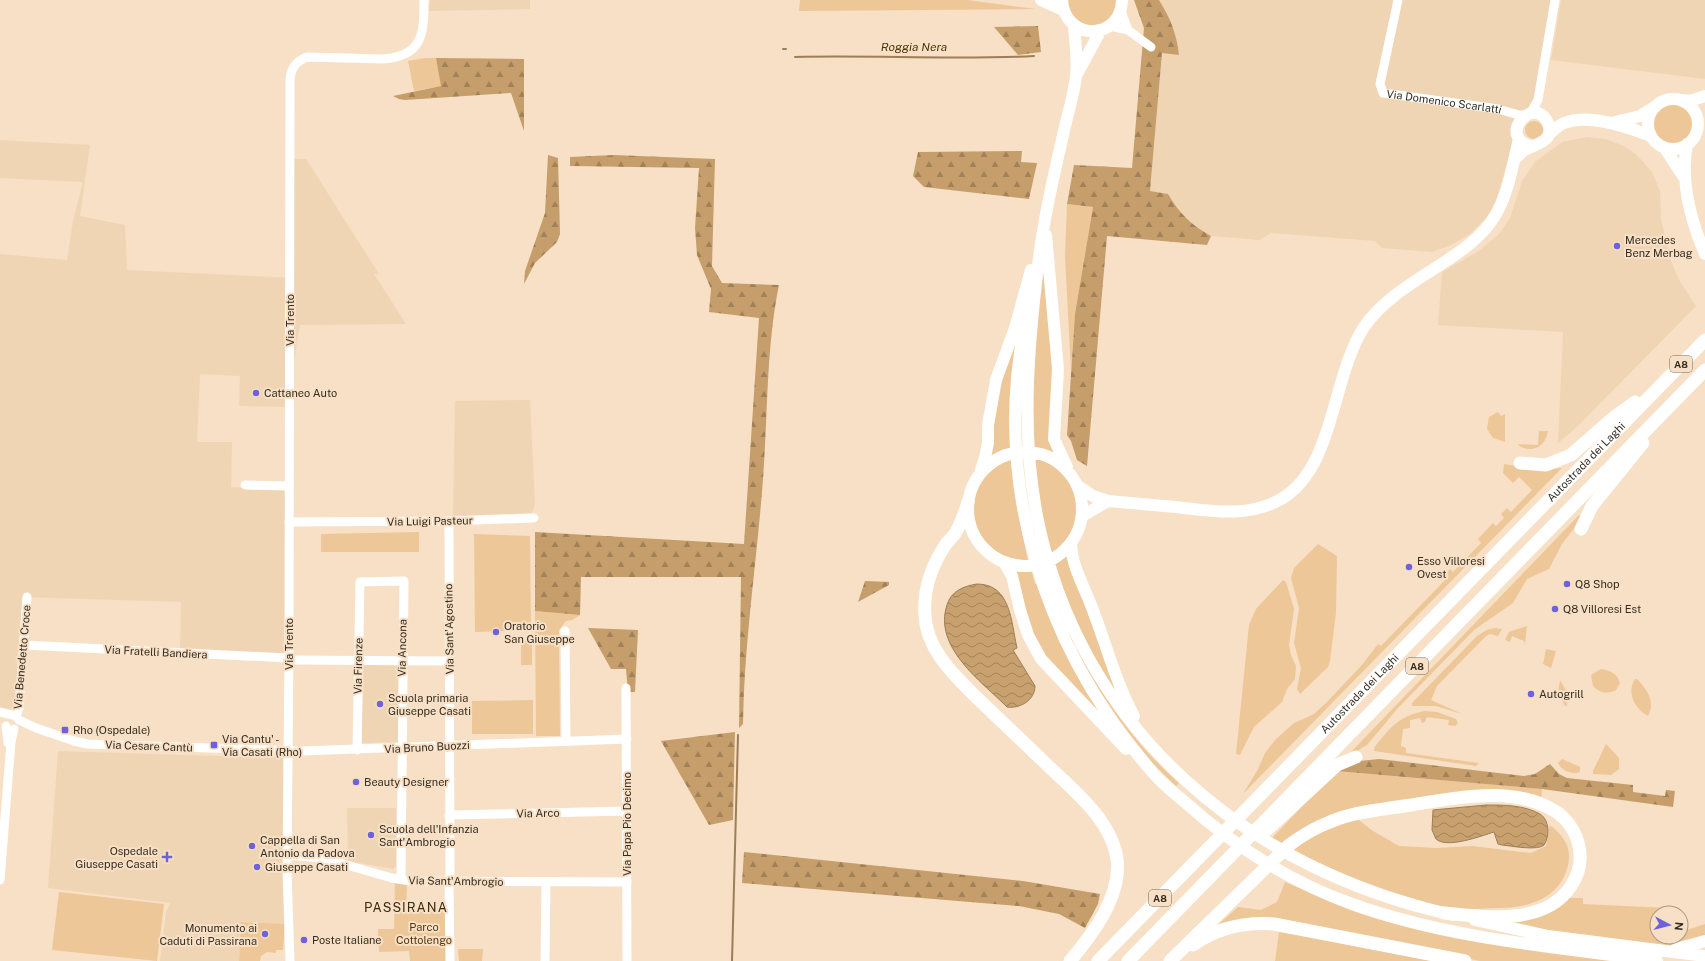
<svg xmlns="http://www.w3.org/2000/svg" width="1705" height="961" viewBox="0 0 1705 961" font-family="'Public Sans',sans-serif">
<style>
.built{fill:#efd5b3}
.green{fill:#edc797}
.forest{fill:url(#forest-firs)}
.water{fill:url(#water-waves);stroke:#9c7e57}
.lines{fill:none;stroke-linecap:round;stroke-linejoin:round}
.stream{stroke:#9c7e57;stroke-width:2}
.minor{stroke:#fff;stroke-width:9}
.major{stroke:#fff;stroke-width:12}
.highway{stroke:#fff;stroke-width:13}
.poi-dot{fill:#6e62dc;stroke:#f7e0c5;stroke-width:1.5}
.labels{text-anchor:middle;stroke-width:4;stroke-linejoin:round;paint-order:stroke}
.shield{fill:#f7e0c5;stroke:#6e6252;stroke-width:1}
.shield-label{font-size:10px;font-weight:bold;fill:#342c21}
.street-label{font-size:11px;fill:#342c21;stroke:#f7e0c5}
.poi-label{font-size:11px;fill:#342c21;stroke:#f7e0c5;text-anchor:start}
.park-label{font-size:11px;fill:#52370d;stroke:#f7e0c5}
.water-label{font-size:12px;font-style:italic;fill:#50350b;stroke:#f7e0c5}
.quarter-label{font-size:13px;letter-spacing:1px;fill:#3b2a13;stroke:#f7e0c5}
</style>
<defs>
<pattern id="forest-firs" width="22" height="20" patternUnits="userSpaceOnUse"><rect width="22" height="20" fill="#c59e6b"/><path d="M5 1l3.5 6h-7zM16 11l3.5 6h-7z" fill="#a18158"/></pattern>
<pattern id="water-waves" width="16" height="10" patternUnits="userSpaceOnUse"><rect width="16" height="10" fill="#c8a16e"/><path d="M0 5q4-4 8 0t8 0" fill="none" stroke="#a3835a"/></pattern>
</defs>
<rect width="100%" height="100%" fill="#f7e0c5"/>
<path class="built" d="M430,0H530V9L429,11Z
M1159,0H1551L1534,103L1515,134L1496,202L1488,216L1470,234L1449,246L1432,252L1382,248L1375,241L1271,233L1259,240L1211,236L1200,230L1191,224L1175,206L1150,191L1162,53L1179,54L1166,11Z
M1561,0H1705V79L1551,60Z
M1587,137L1606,139L1626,147L1636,154L1652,172L1660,191L1661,219L1671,261L1679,280L1696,306L1577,427L1558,443L1563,332L1438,325L1442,272L1479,251L1499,234L1510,218L1522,181L1535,162L1562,142Z
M0,140L90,145L80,216L125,225L127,270L294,278V159H306L379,274H374L406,324L300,325L286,407L239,406L240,376L200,374L197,442H232L231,487L287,490L285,654L180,650L181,602L22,597L16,702L13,707L9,709L0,707V254L67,260L73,221L83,182L0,178Z
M530,400L535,504L532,513L453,516L455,401Z
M363,664L398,666V742L362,743Z
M58,751L283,758L285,924L241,922L239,961H160L166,913L170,903L48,888Z
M347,808H396V866L393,869L348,861Z"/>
<path class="green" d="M800,0H967L1036,9L799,11Z
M1068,0H1117C1118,26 1083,35 1070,13C1068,9 1068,4 1068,0Z
M425,58H436L442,86L414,91L408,61Z
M1653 124a20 20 0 1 1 40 0a20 20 0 1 1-40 0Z
M1525 130a9 9 0 1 1 18 0a9 9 0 1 1-18 0Z
M1067,204L1093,207L1075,314L1071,371L1065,257Z
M1044,263L1053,337L1055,452L1033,447L1032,361Z
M1018,335L1012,448L999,452L991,457L996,393Z
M1498,412L1501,416L1505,414V442L1493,438L1487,429L1489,417Z
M1539,431H1548C1546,447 1530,455 1517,444L1538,445Z
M1034,456C1081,465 1094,529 1053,555L1046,539Z
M1012,457L1017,507L1028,561C1016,559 1004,557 994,550C957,522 973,471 1012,457Z
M1504,464L1538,470L1562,468L1243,794L1258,769L1265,753L1276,739L1294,723L1314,714L1326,703L1362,665L1378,644L1381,646L1449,576L1447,573L1450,569L1453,572L1481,543L1478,539L1493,523L1496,526L1504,518L1501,514L1507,508L1511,512L1532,490L1519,477L1513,483L1503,473Z
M1579,515L1582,518L1562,544L1549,569L1527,579L1513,603L1474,630L1398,708L1367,745L1354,753L1351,752Z
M419,532V552H321V534Z
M474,534L530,536L531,630L475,632Z
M1318,544L1337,556L1336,613L1330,661L1328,667L1300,694L1297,689L1301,668L1294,643L1299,608L1291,578L1294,568Z
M1066,554L1122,706L1073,620L1055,562Z
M1014,569H1031L1035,584L1037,583L1064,650L1107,720L1043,653L1030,629Z
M1283,580L1286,582L1294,609L1289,645L1291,655L1296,666L1295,679L1287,689L1282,702L1254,727L1240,755L1236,754L1249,625L1256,609Z
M1051,582C1076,657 1119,731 1179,783L1176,786L1151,762L1104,702L1062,624Z
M535,611L580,615L572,620L566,621L559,630L560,736H536Z
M1527,626L1525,644L1524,641L1512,636L1510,642L1505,640L1509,632Z
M1495,628L1502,629L1498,636L1490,634L1486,636L1437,686L1431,700L1462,714L1436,706H1412V703L1477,636L1487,630Z
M532,640V665H521V641Z
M1546,649L1556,651L1551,668L1543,664Z
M1601,669C1611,671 1617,673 1620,683L1616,690C1607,695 1600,693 1593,686L1591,675Z
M1635,679H1637C1647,689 1656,703 1648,716C1635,709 1626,693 1635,679Z
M1560,680L1568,694L1567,706H1565L1558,693Z
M533,700V734H472V701Z
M1425,711L1437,712L1456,719L1458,723L1455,726L1448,725L1449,720L1427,717L1425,722L1422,723L1420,718L1410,720V728L1403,729L1401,746L1406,748V753L1479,763L1476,766L1374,751V748C1390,728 1398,716 1425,711Z
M1606,744L1619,758V769L1611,775L1593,774V771Z
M1562,759L1580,767V772C1572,775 1562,771 1558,763Z
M1336,771L1542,789L1541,801L1528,798L1366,808L1284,844L1272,838Z
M1355,817L1373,831L1399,846L1437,848L1472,846L1531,853L1546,846L1550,825C1565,837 1573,849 1567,869C1558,899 1527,908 1499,908C1485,908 1470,910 1456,909C1443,908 1428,903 1415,899C1371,886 1331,870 1291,849L1302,840Z
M1285,882L1351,910L1614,961H1480L1274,921L1207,935L1238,907L1261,910L1277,902Z
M395,883L407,884L406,911H446L447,961H410L409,951L379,952L378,929H394Z
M59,892L164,904L157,961L52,950Z
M1566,898H1583V904L1667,908V913H1657V937H1681V932L1705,924V937L1680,944L1660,947L1549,932L1495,920Z
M241,922L285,924L283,950H276V953L267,952L261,956L260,961H239Z
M1279,932L1362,946L1431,961H1275Z
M458,949H483L482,961H459Z"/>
<path class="forest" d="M1134,0H1159C1170,17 1177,35 1179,55L1162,53L1150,191L1168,194C1179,213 1191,225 1211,236L1207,245L1107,236L1087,466L1077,460L1071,441L1067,435L1075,314L1093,207L1067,204L1074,165L1132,168L1144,28Z
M1038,26L1041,52L1018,55L994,27Z
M436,58L524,59V131L511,93L405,100L399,99L393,96L441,86Z
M1022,151L1021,162L1037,163L1029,199L924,187L913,176L918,152Z
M548,155L558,158L560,234L557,242L535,263L524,284L525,271L545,213Z
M614,155L715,159L712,266L722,283L779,285C766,348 768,415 763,479C757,561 744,642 743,724L739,728L741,577H581L580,615L535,611V532L744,544L759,318L709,312L711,289L697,255L695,228L699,168L570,166V157Z
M865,581L889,582V585L858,602Z
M588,628L638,630L635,692H628L626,669H611Z
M735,732L733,820L709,825L661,741Z
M1379,759L1524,776L1535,774L1550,764L1559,774L1567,778L1633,785V792L1665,796L1666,790L1675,791L1673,807L1542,789L1336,771L1350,762Z
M744,852L1023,881L1100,894L1098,904L1085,928L1059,914L1019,906L742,883Z"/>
<path class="water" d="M977,584C1011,584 1011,622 1017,648L1013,650L1035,686C1035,700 1020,709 1007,707C981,681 933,647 947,605C951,591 964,586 977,584Z
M1486,805C1504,805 1524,805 1540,814C1545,817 1548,824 1548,830C1548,834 1547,841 1544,845C1538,851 1511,846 1502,845L1498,844L1494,832C1481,836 1447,849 1436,839L1432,830L1433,810Z"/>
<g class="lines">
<path class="stream" d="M783,49H786
M795,57C874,55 955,60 1034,56
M732,961L738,735"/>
<g class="minor">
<path id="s1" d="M1398,0L1380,84L1383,93L1498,109L1519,115H1528"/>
<path d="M1121,11L1128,30"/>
<path d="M1110,26L1128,30L1151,47"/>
<path d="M1530,114L1538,100L1555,0"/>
<path d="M245,485L289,486"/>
<path d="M449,521L450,882"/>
<path d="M289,522L449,521L534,518"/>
<path d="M565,631L566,741"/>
<path d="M24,645L289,658"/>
<path d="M289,660L450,661"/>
<path d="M626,688L627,961"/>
<path d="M0,712L16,716L19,720L36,728L74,741L87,744L302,751L627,739"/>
<path d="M16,716L19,708L27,597"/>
<path d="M6,726L8,743"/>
<path d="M357,750L360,582L404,581L401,879"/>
<path d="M449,815L627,811"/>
<path d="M287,855L322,858L392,878L410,881L627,882"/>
<path d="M0,880L11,742L14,729"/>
<path d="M449,882L450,961"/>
<path d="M290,961L287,871L289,652L290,79C291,68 296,61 307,57L383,59C423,56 424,34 424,0"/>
<path d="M545,961L546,882"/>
</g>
<path class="major" d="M1041,0L1063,10
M1062,0C1065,42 1121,41 1122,0
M1074,26C1075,41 1078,60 1076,76C1074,95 1067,116 1063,135C1053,179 1043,222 1038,266C1028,348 1021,434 1037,516C1079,729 1247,870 1453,915
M1077,74L1101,30
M1648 124a25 25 0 1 1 50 0a25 25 0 1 1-50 0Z
M1682,100L1690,101L1705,96
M1615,122L1640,116L1655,107
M1549,134C1554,130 1559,125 1564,123C1589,113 1628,127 1651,136
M1687,144C1680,181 1691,221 1705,254
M1664,147L1683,176
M1514,160C1517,157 1520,154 1523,151C1534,144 1556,142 1548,123C1534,93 1495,138 1532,146
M1046,235L1058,369L1054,439L1067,467
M1028,310C989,477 1042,648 1155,775C1164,785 1175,794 1186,803C1234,846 1291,882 1352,904C1449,939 1556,947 1657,961
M968 509a57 57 0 1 1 114 0a57 57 0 1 1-114 0Z
M981,470L985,458L988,443V425L996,380L1015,328L1031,270
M1078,486L1093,496L1108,501C1130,503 1153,505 1176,507C1211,511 1249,518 1281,499C1335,468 1331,378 1364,327C1396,279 1471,260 1496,214C1509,191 1513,163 1519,139
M1082,516L1108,501
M1071,543C1072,569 1086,589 1094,613C1107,647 1116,683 1134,716
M1004,562L1012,576L1020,610L1028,635L1041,659L1126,749
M1475,920L1548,936L1705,956
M1676,949L1705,941"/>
<g class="highway">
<path d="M1520,463L1546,465L1571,455L1613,418L1635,402"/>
<path d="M968,502C965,512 961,523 956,532C953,537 949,540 946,544C932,565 923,589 925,615C926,648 952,673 974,695C996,716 1018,737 1040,758C1068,786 1111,817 1117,859C1122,896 1092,935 1070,961"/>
<path d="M1581,529L1592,506L1643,443"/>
<path d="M1268,829L1337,765L1356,757"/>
<path d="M1193,945C1217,928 1246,922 1274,924L1465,961"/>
<path id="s2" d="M1098,961L1705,340"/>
<path d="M1128,961L1705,370"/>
<path d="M1170,961L1288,846C1301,836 1314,828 1330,822C1353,812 1379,810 1404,806C1452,799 1514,783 1558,813C1571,823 1579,838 1580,854C1581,866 1577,877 1571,886C1545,926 1485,917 1444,913"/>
</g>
</g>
<g class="poi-dot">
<circle cx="1617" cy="246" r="4"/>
<circle cx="256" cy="393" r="4"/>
<circle cx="1409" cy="567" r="4"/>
<circle cx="1567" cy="584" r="4"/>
<circle cx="1555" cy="609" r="4"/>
<circle cx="496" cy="632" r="4"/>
<circle cx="1531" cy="694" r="4"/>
<circle cx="380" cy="704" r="4"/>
<rect x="61" y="726" width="8" height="8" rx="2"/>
<rect x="210" y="741" width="8" height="8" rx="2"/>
<circle cx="356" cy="782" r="4"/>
<circle cx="371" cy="835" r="4"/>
<circle cx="252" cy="846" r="4"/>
<path d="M165 851h4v4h4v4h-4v4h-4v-4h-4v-4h4z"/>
<circle cx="257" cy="867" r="4"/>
<circle cx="265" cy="934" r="4"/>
<circle cx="304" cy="940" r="4"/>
</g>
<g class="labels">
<g class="shield">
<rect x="1670" y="356" width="22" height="16" rx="3"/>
<rect x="1406" y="658" width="22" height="16" rx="3"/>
<rect x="1149" y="890" width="22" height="16" rx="3"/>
</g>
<g class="shield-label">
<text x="1681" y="368">A8</text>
<text x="1417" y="670">A8</text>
<text x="1160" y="902">A8</text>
</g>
<g class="street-label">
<text dy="4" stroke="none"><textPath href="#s1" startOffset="157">Via Domenico Scarlatti</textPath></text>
<text transform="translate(290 320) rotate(-90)" y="4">Via Trento</text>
<text dy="4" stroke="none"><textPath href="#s2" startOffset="698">Autostrada dei Laghi</textPath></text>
<text transform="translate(430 521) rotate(-1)" y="4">Via Luigi Pasteur</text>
<text transform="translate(449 629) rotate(-91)" y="4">Via Sant'Agostino</text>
<text transform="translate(289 644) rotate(-90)" y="4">Via Trento</text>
<text transform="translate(402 648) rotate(-89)" y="4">Via Ancona</text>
<text transform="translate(156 652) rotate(3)" y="4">Via Fratelli Bandiera</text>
<text transform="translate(22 657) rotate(-85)" y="4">Via Benedetto Croce</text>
<text transform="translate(358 666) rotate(-89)" y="4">Via Firenze</text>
<text dy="4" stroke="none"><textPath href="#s2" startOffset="374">Autostrada dei Laghi</textPath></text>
<text transform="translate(149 746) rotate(2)" y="4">Via Cesare Cantù</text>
<text transform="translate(427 747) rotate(-3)" y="4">Via Bruno Buozzi</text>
<text transform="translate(538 813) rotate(-1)" y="4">Via Arco</text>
<text transform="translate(627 824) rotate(-90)" y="4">Via Papa Pio Decimo</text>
<text transform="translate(456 881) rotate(1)" y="4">Via Sant'Ambrogio</text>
</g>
<g class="poi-label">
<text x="1625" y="244">Mercedes<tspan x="1625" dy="13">Benz Merbag</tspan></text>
<text x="264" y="397">Cattaneo Auto</text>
<text x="1417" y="565">Esso Villoresi<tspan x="1417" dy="13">Ovest</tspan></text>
<text x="1575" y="588">Q8 Shop</text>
<text x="1563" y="613">Q8 Villoresi Est</text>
<text x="504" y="630">Oratorio<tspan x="504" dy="13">San Giuseppe</tspan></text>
<text x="1539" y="698">Autogrill</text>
<text x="388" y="702">Scuola primaria<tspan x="388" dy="13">Giuseppe Casati</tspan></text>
<text x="73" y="734">Rho (Ospedale)</text>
<text x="222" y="743">Via Cantu' -<tspan x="222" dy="13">Via Casati (Rho)</tspan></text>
<text x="364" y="786">Beauty Designer</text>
<text x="379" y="833">Scuola dell'Infanzia<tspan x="379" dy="13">Sant'Ambrogio</tspan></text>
<text x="260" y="844">Cappella di San<tspan x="260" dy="13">Antonio da Padova</tspan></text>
<text x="158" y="855" text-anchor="end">Ospedale<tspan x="158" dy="13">Giuseppe Casati</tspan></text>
<text x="265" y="871">Giuseppe Casati</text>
<text x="257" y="932" text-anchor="end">Monumento ai<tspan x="257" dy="13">Caduti di Passirana</tspan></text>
<text x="312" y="944">Poste Italiane</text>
</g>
<g class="park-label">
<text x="424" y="931">Parco<tspan x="424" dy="13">Cottolengo</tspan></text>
</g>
<g class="water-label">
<text x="914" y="51">Roggia Nera</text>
</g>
<g class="quarter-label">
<text x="406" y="912">PASSIRANA</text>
</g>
</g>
<g transform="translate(1669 925) rotate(97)"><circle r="19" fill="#f7e0c5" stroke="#a99883"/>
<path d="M0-3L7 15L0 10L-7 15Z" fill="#6e62dc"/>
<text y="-6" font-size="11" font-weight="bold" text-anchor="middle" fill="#342c21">N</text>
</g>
</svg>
